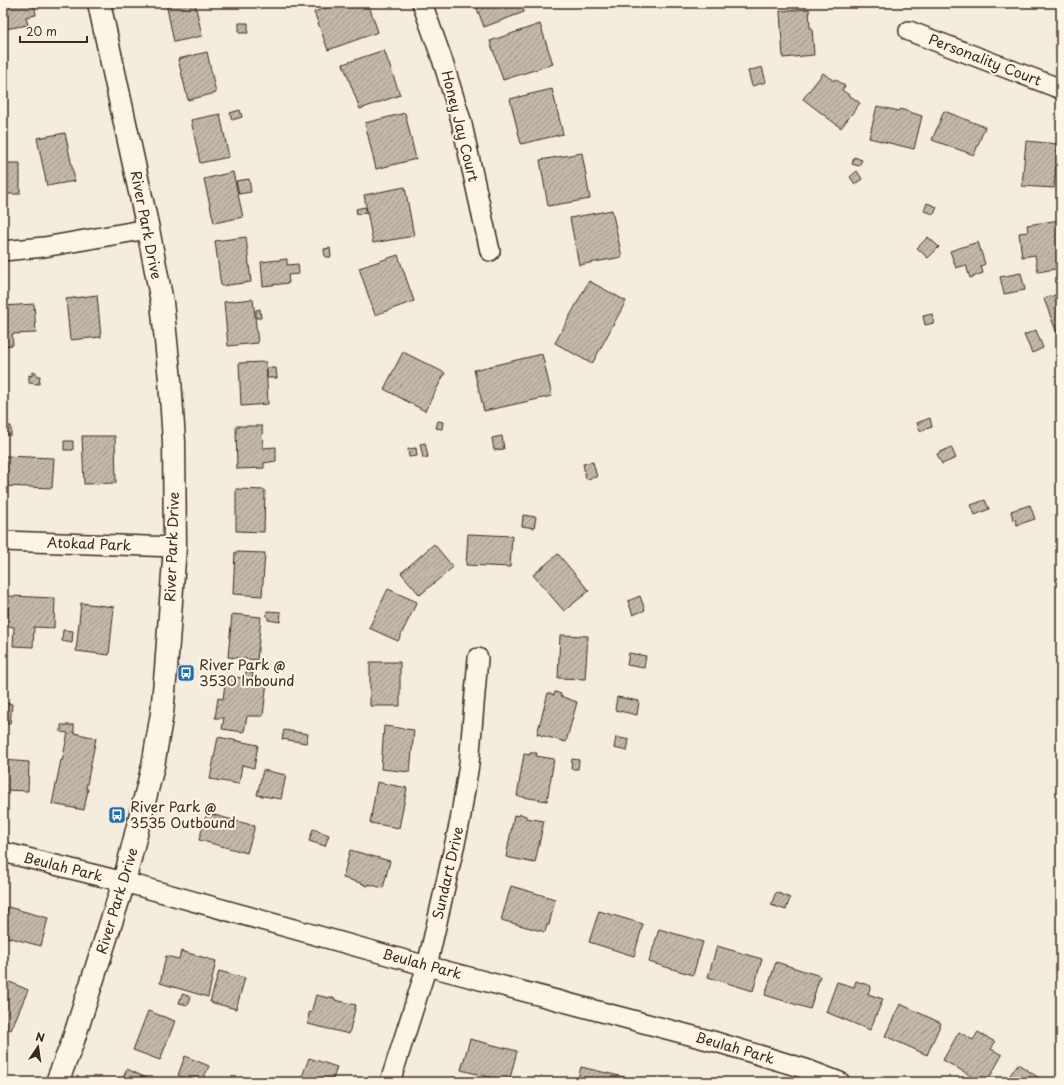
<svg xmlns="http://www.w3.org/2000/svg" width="1064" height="1085" viewBox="0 0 1064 1085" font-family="'Playpen Sans',sans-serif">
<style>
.building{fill:url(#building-hatch);stroke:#3b2a1e}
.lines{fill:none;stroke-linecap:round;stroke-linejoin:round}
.street-casing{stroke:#3b2a1e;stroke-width:22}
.secondary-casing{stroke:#3b2a1e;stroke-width:25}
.street{stroke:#fcf5e5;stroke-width:19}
.secondary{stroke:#fcf5e5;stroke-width:22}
.labels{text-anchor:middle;stroke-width:4;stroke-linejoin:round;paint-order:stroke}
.street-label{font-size:14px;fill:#3b2a1e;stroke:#fcf5e5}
.poi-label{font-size:14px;fill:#3b2a1e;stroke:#fcf5e5;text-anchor:start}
</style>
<defs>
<pattern id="building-hatch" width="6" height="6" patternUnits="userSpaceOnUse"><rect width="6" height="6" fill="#c3b9aa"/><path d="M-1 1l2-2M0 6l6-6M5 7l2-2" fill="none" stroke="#a0978a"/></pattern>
</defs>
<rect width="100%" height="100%" fill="#f4eddd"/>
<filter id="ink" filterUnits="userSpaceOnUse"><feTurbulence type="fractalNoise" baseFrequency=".025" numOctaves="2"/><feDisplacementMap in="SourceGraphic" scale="8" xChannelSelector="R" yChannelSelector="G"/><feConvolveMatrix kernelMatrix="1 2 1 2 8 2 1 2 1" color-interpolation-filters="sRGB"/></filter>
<g filter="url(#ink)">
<path class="building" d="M3,3H34L36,15L26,17L28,25L5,29L3,24Z
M166,3H195L202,36L174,42Z
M339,3H368L378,32L328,50L314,12Z
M475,3H521L524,12L484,27Z
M1023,3H1039L1038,8Z
M809,9L810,28H812L814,55L783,58L780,11Z
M239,23H248V33H239Z
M540,24L553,64L503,80L490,41Z
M384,50L400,95L360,109L343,64Z
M207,52L216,93L188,100L178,59Z
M762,67L766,82L752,86L748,71Z
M823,73L834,81L835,79L845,86L842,90L860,103L841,128L803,99Z
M552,89L563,134L521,144L510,99Z
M877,106L899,111L900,109L922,116L914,149L869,138Z
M240,110L242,117L232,120L230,113Z
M944,111L985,127L974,155L932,140Z
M405,113L416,159L376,169L365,123Z
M220,114L229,157L200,163L191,120Z
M65,133L75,181L47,186L37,138Z
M1026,141L1058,144L1054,188L1022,186Z
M582,153L590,199L548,206L540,160Z
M854,157L862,160L859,166L852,164Z
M3,163H20V194H3Z
M857,171L862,179L855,184L850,177Z
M233,172L243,217L214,223L204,179Z
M249,179L251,192L239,194L236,181Z
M405,187L414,236L373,243L364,195Z
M927,203L937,207L934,214L924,211Z
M365,207L367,212L357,214L356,209Z
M612,210L622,257L579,265L570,218Z
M1060,220L1061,268L1038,272L1035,255L1022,257L1019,233L1028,232L1027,225Z
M246,237L251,282L221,286L215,241Z
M928,237L939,247L928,258L917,248Z
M978,242L985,264L981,266L983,273L970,278L966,265L956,268L950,251Z
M330,248L331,257H325L324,249Z
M398,255L414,301L375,315L359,268Z
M287,259V265L298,264L299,274L288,275L289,283L263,286L261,262Z
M1021,273L1025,290L1004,294L1000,277Z
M589,281L626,301L592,364L555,343Z
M1061,293V341H1060L1044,299Z
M97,295L101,337L70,340L66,299Z
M253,299L258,343L228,346L224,302Z
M34,304L36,333L12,334L13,345L3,346V306Z
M260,309L261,318H256V310Z
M932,314L934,323L925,325L923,316Z
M1036,330L1043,348L1032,353L1024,335Z
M403,352L445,373L425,411L384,389Z
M542,354L552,396L484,411L474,370Z
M266,362L268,404L241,406L239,363Z
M267,368H276L277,378H267Z
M32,372H36V376H40L39,384L29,383V375L32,376Z
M930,418L932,427L920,431L917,423Z
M438,421L443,422L442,429L436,428Z
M3,426H11V435H4Z
M236,426H262L263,448L276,447V461L264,463V468L237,469Z
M82,436H115L116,483L84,484Z
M502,436L504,449L494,450L492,438Z
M64,441H73V450H64Z
M425,443L428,457L423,458L420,444Z
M951,447L956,458L942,464L937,454Z
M416,448L417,456L409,457L408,449Z
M5,456L54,458L52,488L4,486Z
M593,462L597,477L586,479L583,464Z
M236,489L265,490L264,532L236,531Z
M985,500L989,509L975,515L971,505Z
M1030,505L1035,519L1017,525L1015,519L1013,520L1011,511Z
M523,515L536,517L534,528L522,526Z
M468,534L512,536L510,567L466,565Z
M434,544L453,567L420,595L401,573Z
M235,552L265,553L262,596L233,594Z
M558,554L589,591L564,611L533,575Z
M388,589L417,602L398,641L369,628Z
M9,596L55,598L54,628L34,627L33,647L13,646L14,627L8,626Z
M640,596L645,610L633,615L628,601Z
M81,603L114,607L109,655L76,651Z
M267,611L281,612L280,622L268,620V617L266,616Z
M232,614L261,617L257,660L228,657Z
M63,630L73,631L72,643L62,641Z
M560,635L588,636L585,679L558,678Z
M3,651H7L6,664H3Z
M629,653L646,656L644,668L627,665Z
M370,662H400V706H370Z
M246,672L253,673L252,679L267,681L263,716H247L244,732L222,729L224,718H215L218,698L223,699L226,676L244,678Z
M555,692L561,694L560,696L577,702L566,742L537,734L548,693L554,695Z
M617,697L639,701L637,715L615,710Z
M3,703L12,704L10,724L3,723Z
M61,725H74V733L96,738L86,789H88L84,810L52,804L61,760L62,761L68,733L61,732Z
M384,726L414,730L410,772L381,769Z
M284,730L308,734L306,743L282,739Z
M218,737L258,745L254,768L242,765L239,784L210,779Z
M616,737L629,740L627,751L614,748Z
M530,753H537L536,756L554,759L547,801L517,796L524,754L530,755Z
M572,759L579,760L578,769H571Z
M3,760L29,762L28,791L3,790Z
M263,770L286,775L281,799L257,795Z
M377,782L407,788L399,828L370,823Z
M207,813L255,826L247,853L199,840Z
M520,814L526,816V818L544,821L535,863L506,857L514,815L519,816Z
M313,829L329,835L325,846L309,841Z
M350,850L390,861L383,888L368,884V886L364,885V884L343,878Z
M511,886L555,899L549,925H547L545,932L501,920Z
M776,892L790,898L786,910L771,905Z
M8,907L48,918L41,946L3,936V925Z
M599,911L643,924L634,956L589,942Z
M659,929L703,942L693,975L649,962Z
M717,946L762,959L753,991L708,977Z
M181,951L216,961L208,997L160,983L166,956L179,959Z
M776,962L820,976L810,1009L765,995Z
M219,971L245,978L236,1009L210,1002Z
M3,979L28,990L11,1030L3,1027Z
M856,981L871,986L868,994L883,999L870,1030L826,1012L837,982L854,987Z
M182,994L191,997L188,1005L179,1003Z
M316,995L329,998V997L335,998V1000L356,1005L349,1034L308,1024L309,1012L311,1013Z
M900,1004L941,1023L927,1055L885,1036Z
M148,1011L175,1021L160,1060L133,1050Z
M959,1032L973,1040L978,1032L995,1042L991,1049L1002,1055L987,1082H982L943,1060Z
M470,1039L517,1051L509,1082L461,1070Z
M185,1056L209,1066L202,1082H194L178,1075Z
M309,1058L337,1067L332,1082H300Z
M1018,1064L1045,1082H1005Z
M581,1067L628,1078L627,1082H577Z
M127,1069L155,1082H121Z"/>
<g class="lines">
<defs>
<path id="street" d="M422,3L442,59L461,120L490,251
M909,31L1061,89
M3,251L44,247L148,229
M3,541L175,547
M3,852L124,882L427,966L716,1042L806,1069L840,1082
M390,1082L427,966L460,821L469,764L478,658"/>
<path id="secondary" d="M57,1082L72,1044L124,882L153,766L162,713L166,669L175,547L174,442L170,380L162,302L148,229L99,3"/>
</defs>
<use href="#street" class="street-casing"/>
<use href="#secondary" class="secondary-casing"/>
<use href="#street" class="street"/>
<use href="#secondary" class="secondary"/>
</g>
</g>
<defs>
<symbol id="bus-square" viewBox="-11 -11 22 22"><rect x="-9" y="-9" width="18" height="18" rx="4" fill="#1f6fb2" stroke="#fcf5e5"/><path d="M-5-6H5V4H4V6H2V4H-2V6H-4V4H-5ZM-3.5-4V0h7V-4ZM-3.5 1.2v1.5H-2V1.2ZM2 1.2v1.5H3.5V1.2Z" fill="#fff"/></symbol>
</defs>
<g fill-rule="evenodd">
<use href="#bus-square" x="176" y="663" width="20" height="20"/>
<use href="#bus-square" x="107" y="805" width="20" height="20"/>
</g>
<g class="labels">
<g class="street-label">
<text transform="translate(985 60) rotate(21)" y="5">Personality Court</text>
<text transform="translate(460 126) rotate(76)" y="5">Honey Jay Court</text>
<text transform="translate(146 225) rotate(79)" y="5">River Park Drive</text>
<text transform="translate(89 544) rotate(2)" y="5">Atokad Park</text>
<text transform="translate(172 547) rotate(-88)" y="5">River Park Drive</text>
<text transform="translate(63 867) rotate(14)" y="5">Beulah Park</text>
<text transform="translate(448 873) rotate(-77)" y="5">Sundart Drive</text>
<text transform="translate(117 901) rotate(-73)" y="5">River Park Drive</text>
<text transform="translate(422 964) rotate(15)" y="5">Beulah Park</text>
<text transform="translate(735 1048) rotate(16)" y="5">Beulah Park</text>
</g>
<g class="poi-label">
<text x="199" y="670">River Park @<tspan x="199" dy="16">3530 Inbound</tspan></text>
<text x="130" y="812">River Park @<tspan x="130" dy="16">3535 Outbound</tspan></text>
</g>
</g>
<rect width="1064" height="1085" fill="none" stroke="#fcf5e5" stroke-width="16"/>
<rect x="8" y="8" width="1048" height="1069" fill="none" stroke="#3b2a1e" stroke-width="1.5" filter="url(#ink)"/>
<g transform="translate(38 1047) rotate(13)" stroke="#fcf5e5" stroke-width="3" paint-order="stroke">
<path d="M0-3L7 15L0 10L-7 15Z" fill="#3b2a1e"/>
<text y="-6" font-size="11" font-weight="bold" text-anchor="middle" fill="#3b2a1e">N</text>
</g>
<path d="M20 36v6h67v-6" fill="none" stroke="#3b2a1e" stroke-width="2"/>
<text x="26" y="36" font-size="12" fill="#3b2a1e" stroke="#fcf5e5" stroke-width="3" paint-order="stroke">20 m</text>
</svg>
